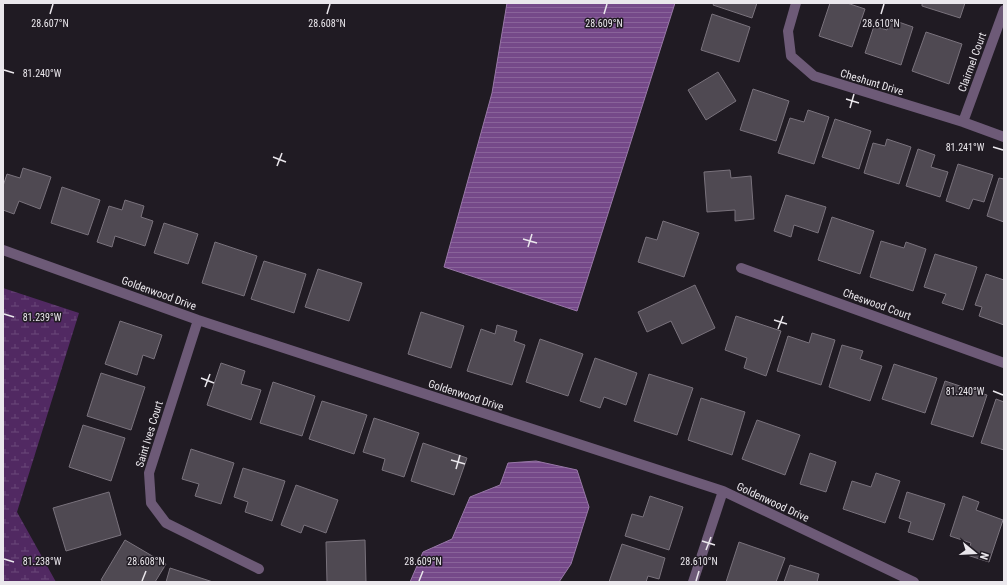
<svg xmlns="http://www.w3.org/2000/svg" width="1007" height="585" viewBox="0 0 1007 585" font-family="'Roboto Condensed',sans-serif">
<style>
.wetland{fill:url(#wetland-marsh)}
.water{fill:url(#water-rules);stroke:#9878a7}
.building{fill:#4f4952;stroke:#79727c}
.lines{fill:none;stroke-linecap:round;stroke-linejoin:round}
.street{stroke:#6d5a77;stroke-width:10}
.ticks{fill:none;stroke:#eae7ec;stroke-width:1.5}
.labels{text-anchor:middle;stroke-width:3;stroke-linejoin:round;paint-order:stroke}
.street-label{font-size:11px;fill:#eae7ec;stroke:#201b23}
.ticks-label{font-size:10px;text-anchor:middle;fill:#eae7ec;stroke:#201b23;stroke-width:3;stroke-linejoin:round;paint-order:stroke}
</style>
<defs>
<pattern id="wetland-marsh" width="20" height="14" patternUnits="userSpaceOnUse"><rect width="20" height="14" fill="#512962"/><path d="M1 5h8M5 5V1M11 12h8M15 12V8" fill="none" stroke="#6a4879"/></pattern>
<pattern id="water-rules" width="6" height="5" patternUnits="userSpaceOnUse"><rect width="6" height="5" fill="#754989"/><path d="M0 2.5h6" fill="none" stroke="#89639a"/></pattern>
</defs>
<rect width="100%" height="100%" fill="#201b23"/>
<path class="wetland" d="M3,288L79,313L17,512L56,582H3Z"/>
<path class="water" d="M507,3H675L577,311L444,267L492,93Z
M536,461L577,470L589,507L571,564L559,582H410L423,552L452,539L470,497L500,485L508,463Z"/>
<path class="building" d="M714,3H757L752,18L713,5Z
M830,3H847L865,9L852,47L819,36Z
M922,3H965L960,18L922,6Z
M712,14L750,27L739,62L701,50Z
M890,19L913,27L901,65L865,53L874,26L887,30Z
M926,32L962,44L949,84L912,71Z
M718,72L736,101L706,120L688,90Z
M753,89L789,101L776,141L740,130Z
M808,110L829,117L814,164L778,153L790,118L804,122Z
M835,119L871,131L859,169L822,157Z
M887,139L911,147L899,184L864,173L873,143L885,146Z
M918,149L935,155L931,167L948,172L940,197L906,186Z
M958,164L993,175L984,202L973,199L969,209L946,201Z
M23,168L51,177L40,209L19,201L14,214L3,210V186L7,174L20,178Z
M730,170L731,178L751,176L754,219L735,221V210L707,212L704,172Z
M999,178L1004,179V222L987,216Z
M62,187L100,200L88,235L51,223Z
M786,195L826,207L818,233L794,225L791,237L774,231Z
M125,200L144,206L141,217L153,221L145,246L115,236L112,247L97,242L109,206L122,210Z
M832,217L874,231L860,274L818,260Z
M663,221L699,233L684,277L638,262L646,237L657,240Z
M164,223L198,234L188,264L154,253Z
M881,241L904,248L906,242L926,249L913,291L870,277Z
M215,242L257,256L244,296L202,283Z
M935,254L977,267L963,310L942,303L946,294L924,287Z
M264,261L306,274L294,313L251,299Z
M318,269L362,283L349,321L305,307Z
M986,274L1004,280V325L979,316L982,307L975,305Z
M695,285L715,328L682,344L671,321L647,332L638,312Z
M421,312L464,326L451,368L408,354Z
M736,316L781,331L766,376L744,368L747,358L725,350Z
M120,321L162,335L154,359L143,355L137,375L105,364Z
M497,325L517,331L514,341L525,345L512,385L467,371L481,329L495,334Z
M812,333L835,340L821,385L777,371L788,336L809,343Z
M540,339L583,354L568,396L526,382Z
M842,345L863,351L860,359L882,366L870,401L829,387Z
M595,358L637,373L626,405L604,397L600,408L580,401Z
M221,363L245,371L241,384L261,390L251,420L207,405Z
M894,364L937,378L925,413L882,399Z
M101,373L145,387L131,430L87,416Z
M649,374L693,388L677,435L634,421Z
M945,381L987,395L973,437L931,424Z
M273,382L315,396L302,436L260,423Z
M701,398L745,412L732,455L688,440Z
M996,399L1004,402V450L981,443Z
M322,401L367,415L354,454L309,439Z
M374,418L419,433L404,477L382,470L385,459L363,452Z
M757,420L800,435L785,475L742,459Z
M83,425L125,438L111,481L69,467Z
M423,443L467,458L454,495L411,481Z
M191,449L234,463L221,504L195,496L199,484L182,479Z
M810,453L836,462L826,492L800,484Z
M243,468L285,481L272,521L245,512L248,502L234,497Z
M876,473L900,481L885,523L843,509L852,481L871,487Z
M296,485L338,500L326,533L304,525L301,533L281,525Z
M109,492L121,535L66,551L53,508Z
M907,492L945,504L933,540L908,532L911,522L899,518Z
M650,496L683,507L669,550L625,536L632,514L643,517Z
M963,496L979,502L976,510L1003,520L989,562L967,555L971,543L950,536Z
M125,540L166,564L155,582H104L101,580Z
M365,540L366,582H327L326,542Z
M739,542L785,558L776,582H726Z
M622,544L665,558L659,579L648,576L646,582H609Z
M790,565L819,574L817,582H784Z
M170,568L213,582H166Z"/>
<g class="lines">
<path class="street" d="M796,3L788,31L791,56L814,76L963,122L1004,137
M963,122L1004,10
M3,250L198,320L723,491L914,582
M741,268L1004,363
M198,320L149,473L151,503L166,523L259,569
M693,582L723,491"/>
</g>
<path class="ticks" d="M50,14L53,4M327,14L330,4M604,14L607,4M881,14L884,4M4,70L14,73M846,99L859,103M850,108L854,94M993,147L1003,150M273,157L286,162M277,166L282,153M523,239L537,243M528,247L532,234M4,314L14,317M774,320L787,324M778,329L783,316M201,378L214,383M205,387L210,374M993,391L1003,395M451,460L465,464M456,469L460,455M702,541L715,545M706,550L711,537M4,559L14,562M142,581L146,571M419,581L423,571M696,581L699,571"/>
<g class="labels">
<g class="street-label">
<text transform="translate(972 62) rotate(-70)" y="4">Clairmel Court</text>
<text transform="translate(872 82) rotate(17)" y="4">Cheshunt Drive</text>
<text transform="translate(159 293) rotate(20)" y="4">Goldenwood Drive</text>
<text transform="translate(877 304) rotate(20)" y="4">Cheswood Court</text>
<text transform="translate(466 395) rotate(18)" y="4">Goldenwood Drive</text>
<text transform="translate(149 434) rotate(-73)" y="4">Saint Ives Court</text>
<text transform="translate(773 502) rotate(25)" y="4">Goldenwood Drive</text>
</g>
</g>
<g class="ticks-label">
<text x="50" y="27">28.607°N</text>
<text x="327" y="27">28.608°N</text>
<text x="604" y="27">28.609°N</text>
<text x="881" y="27">28.610°N</text>
<text x="42" y="77">81.240°W</text>
<text x="965" y="151">81.241°W</text>
<text x="42" y="321">81.239°W</text>
<text x="965" y="395">81.240°W</text>
<text x="146" y="565">28.608°N</text>
<text x="423" y="565">28.609°N</text>
<text x="699" y="565">28.610°N</text>
<text x="42" y="565">81.238°W</text>
</g>
<rect width="1007" height="585" fill="none" stroke="#eae7ec" stroke-width="8"/>
<g transform="translate(975 553) rotate(108)" stroke="#201b23" stroke-width="3" paint-order="stroke">
<path d="M0-3L7 15L0 10L-7 15Z" fill="#eae7ec"/>
<text y="-6" font-size="11" font-weight="bold" text-anchor="middle" fill="#eae7ec">N</text>
</g>
</svg>
